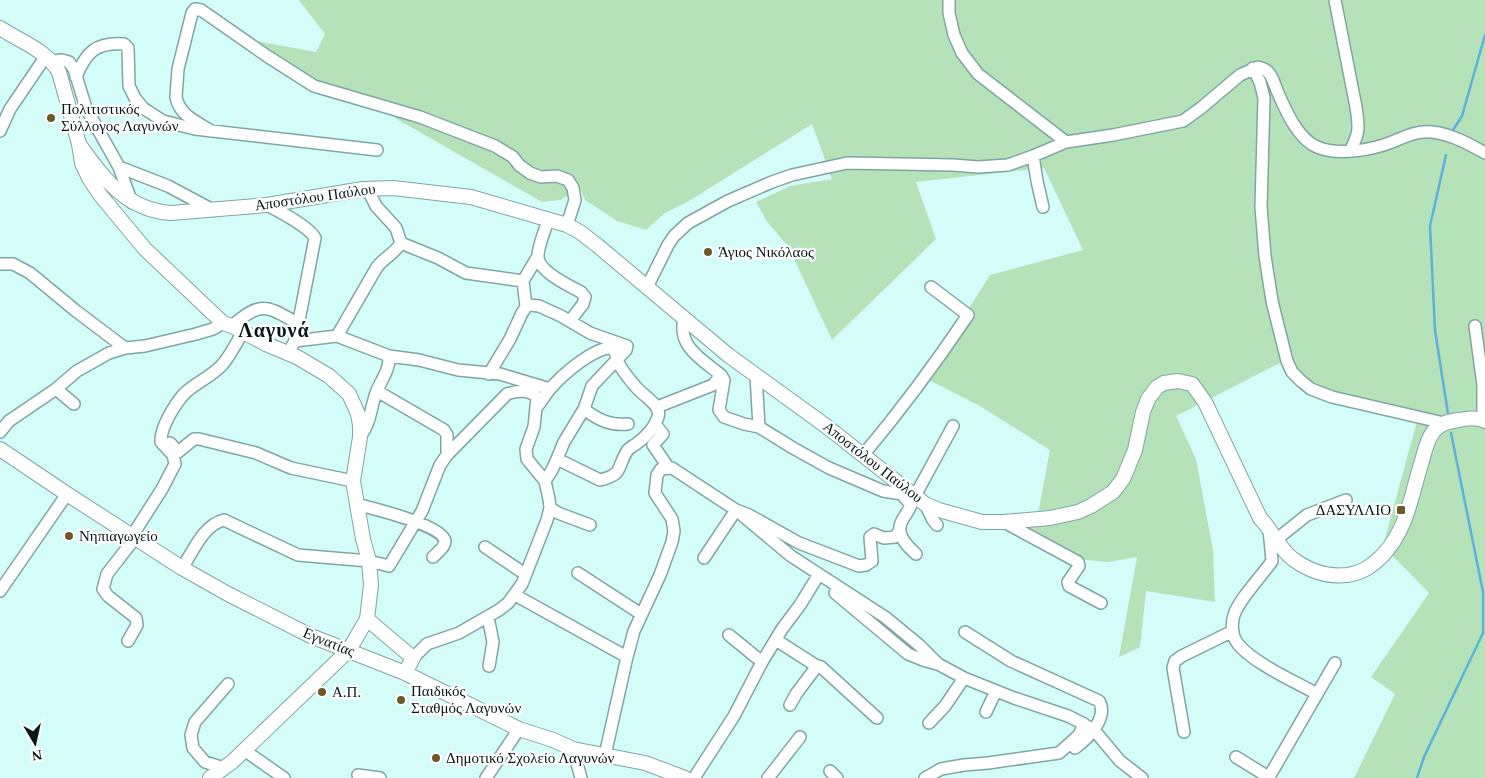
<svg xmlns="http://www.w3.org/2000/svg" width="1485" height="778" viewBox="0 0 1485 778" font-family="Georgia,serif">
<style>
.green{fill:#b5e2b9}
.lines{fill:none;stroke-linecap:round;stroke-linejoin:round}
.stream{stroke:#5bb2da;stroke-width:2.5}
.minor-casing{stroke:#7fa6a3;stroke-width:14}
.tertiary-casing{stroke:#7fa6a3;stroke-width:16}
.minor{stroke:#fff;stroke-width:11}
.tertiary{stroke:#fff;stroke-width:14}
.poi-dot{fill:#6e5827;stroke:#fff;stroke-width:2}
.labels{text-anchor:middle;stroke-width:4.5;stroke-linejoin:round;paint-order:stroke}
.poi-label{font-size:15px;fill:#071716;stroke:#fff;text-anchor:start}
.street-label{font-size:15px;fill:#071716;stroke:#fff}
.district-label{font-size:20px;font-weight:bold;letter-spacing:1px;fill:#071716;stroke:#fff}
</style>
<rect width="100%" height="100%" fill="#d4fdf9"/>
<path class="green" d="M299,0H1485V778H1354L1395,694L1371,677L1429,593L1383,546L1417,421L1307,395C1295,386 1288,376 1282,362L1176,416L1196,459L1213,550L1215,602L1146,591L1140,647L1119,657L1137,557L1108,562L1065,558L1002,527L998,514H1038L1050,450L980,406L925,378L990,275L1083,250L1044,168L916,182L936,239L832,340L788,246L768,223L756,202L790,186L832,179L812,124L689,201L665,213L646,230L617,221L585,200L580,188L561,200L542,202L395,118L396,105L314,81L244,39L316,52L325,34Z"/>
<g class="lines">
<path class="stream" d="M1453,130L1462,116L1485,35
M1446,155L1430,226L1435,330L1448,414
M1417,778L1424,757L1483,633V592L1451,433"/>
<defs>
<path id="minor" d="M949,0V13L954,35L962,53L978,74L1066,142
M1335,0L1356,107C1359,128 1360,132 1350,151
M52,61L62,60L69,62L74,69L86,108L119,167L132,203
M1253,68L1260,82L1264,98L1261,207L1265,256L1272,301L1287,361L1292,372L1301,381L1311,389L1332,397L1444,423
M76,77C86,52 96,42 124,44L128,48L129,86L135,98L143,108L163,121L195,129L377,150
M0,131L10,109L46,56
M211,131C197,122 179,115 176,97L178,69L192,13L195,9L201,10L267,56L314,86L420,117L495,146L513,157L519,165L530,173L541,177L557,176L568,180L573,188L575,200L567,225
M1033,156L1037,181L1043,207
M119,167L168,186L211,209
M363,189L370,194L376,206L396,228L401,243L438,258L466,273L523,281
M267,205C279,211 309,227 315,238L295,341
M548,220C545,231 539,243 538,255C536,270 569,286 581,292L585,297L583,304L570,321
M0,264H13L30,273L76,311L125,348
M647,287L668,245L674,236L688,223L728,201L772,182L792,175L847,163L953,165L978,167L1008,165L1033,156L1066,142L1113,135L1183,121L1201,108L1240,75L1258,67C1262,68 1266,69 1268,72C1273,77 1275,86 1278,93C1286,111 1298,139 1317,147C1338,156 1372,150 1392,142C1404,137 1418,130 1432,132C1451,134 1469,144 1485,153
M526,307L523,281L538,256
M684,319C677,347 703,360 721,375L724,380L719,410L724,417L744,424L759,427
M232,326C262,299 268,307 299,324
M1475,326L1483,385V419
M292,346L295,341L337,336
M389,356L419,360L458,370L500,374L550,389
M489,374L510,339L522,313L526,307L530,305L539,306L561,316L590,333L627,346L626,350L592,386L584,409L564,442L557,459
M756,375L759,427L793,448L829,468L883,491L915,496L953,426
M56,389L74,404
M377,391L444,430L447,435V455
M657,407L713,385L721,375
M536,408C541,402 545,395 550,389C562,375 594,347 612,348C617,352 616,357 618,362C622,371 630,380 636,387C643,396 662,405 658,417C654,429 646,437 636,444C633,446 629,448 627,451C616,469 624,474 600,480L557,459L552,470L545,481
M584,409C598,420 611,426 628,424
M655,424L663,434L653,445L668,467
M0,432L9,421L56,389L77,371L109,353L125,348L145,346L196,334L213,329L223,323
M360,437C371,422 370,410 376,393C381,380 390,370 389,356L337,336L377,267C384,258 395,253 401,243
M170,443L178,452L194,439H199L256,453L291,468L353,481
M864,454C901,410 935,364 968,315L931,287
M903,491L904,497L911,505C909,510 906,514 903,519C894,533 906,545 916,554
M356,504C371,508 443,525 445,541C445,547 437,553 433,557
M925,504L933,520L937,525
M550,508L558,513L590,525
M1004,522L1078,562L1079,566L1068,582L1069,586L1101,603
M1269,529L1272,561C1262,576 1239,599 1234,615C1231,624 1232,637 1238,644C1253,663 1296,682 1317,694
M132,536L162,489L175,464L173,455L161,442C160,428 175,404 184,394C195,383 211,377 222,365C230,356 236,343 243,332
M1277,539L1307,515L1346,500
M485,547L525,574
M704,558L736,510L749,515L799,543L859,566L866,565L872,561L870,537L874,534L884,538L895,537L900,530
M182,568C193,552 203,525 224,520L298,555L369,561L389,566L422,511L440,465L447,455L507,394C517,391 528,389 537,397L534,427L526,449L527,459L545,481L549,499L550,508L547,520L522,584L508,603L499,610L459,633L427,644L413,658
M578,573L641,614
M0,591L67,494
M835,593L908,654L923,660L937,664
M515,595L627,657L634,631L660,575L672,542L674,531L672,519L655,493L657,475L661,469L672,468L736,510L791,556L885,617L919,645L938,664L964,678L1014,698L1068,716L1084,724L1079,735L1059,753L988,763L964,765L941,769L925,778
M488,617L493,642L489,666
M965,632L1011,661L1099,701C1109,718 1087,739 1075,748
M729,635L762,662
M776,640L815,665L814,670L796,694L790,705
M128,641L137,625L136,618L108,596L103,589L107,574L135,538
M815,665L821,667L877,718
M986,712L996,691
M929,723L945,706L964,678
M1087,726L1094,730L1120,761L1142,778
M1184,732L1173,668L1175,661L1182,656L1233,631
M573,749L581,778
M244,750L284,778
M605,755L627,657
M1236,757L1270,778
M224,768L205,762L193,748L191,735L195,722L228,684
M830,771L837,778
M358,775L380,778
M1269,777L1335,663
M486,778L519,729
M694,778L734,716L762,662L782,629L800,605L816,579
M768,778L800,737"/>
<path id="tertiary" d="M0,28C21,42 45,49 59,72L79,144L82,163L89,178L101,196L145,249L223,323L232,326L266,344L297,357L329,376L349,394L358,414L360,425V437L353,481L363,539L369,561L371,585L367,619L349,650L232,762L210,778
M79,144C103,178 126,210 171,213L267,205L363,189L393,188L471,197L567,225L580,232L598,246L728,355L826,426L925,504L939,510L982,522H1004L1050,518L1078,512L1091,506L1113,492L1123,479L1135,450L1143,412L1148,399L1157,387L1164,383L1178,381L1192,384L1205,402L1260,518C1273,531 1279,549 1293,559C1309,571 1328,577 1347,575C1362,573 1372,566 1383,555C1408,528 1411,495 1422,461C1425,450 1428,435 1438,427C1444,422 1451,421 1459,420C1468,418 1477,417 1485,421
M0,449L67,494L182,568L228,594L311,636L405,673L519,729L553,740L573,749L645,763L685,778
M367,619L413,658L405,673"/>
</defs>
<use href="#minor" class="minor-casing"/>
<use href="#tertiary" class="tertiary-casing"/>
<use href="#minor" class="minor"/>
<use href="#tertiary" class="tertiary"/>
</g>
<g class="poi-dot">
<circle cx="51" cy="118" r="5"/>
<circle cx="708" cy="252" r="5"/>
<rect x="1396" y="505" width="10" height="10" rx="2.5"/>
<circle cx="69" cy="536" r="5"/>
<circle cx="322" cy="692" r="5"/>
<circle cx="401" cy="700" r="5"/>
<circle cx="436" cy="758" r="5"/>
</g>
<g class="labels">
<g class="poi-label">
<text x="61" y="114">Πολιτιστικός<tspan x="61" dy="17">Σύλλογος Λαγυνών</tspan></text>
<text x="718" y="257">Άγιος Νικόλαος</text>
<text x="1391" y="515" text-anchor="end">ΔΑΣΥΛΛΙΟ</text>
<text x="79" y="541">Νηπιαγωγείο</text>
<text x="411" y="696">Παιδικός<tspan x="411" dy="17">Σταθμός Λαγυνών</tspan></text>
<text x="332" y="697">Α.Π.</text>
<text x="446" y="763">Δημοτικό Σχολείο Λαγυνών</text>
</g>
<g class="street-label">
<text transform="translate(315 197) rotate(-8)" y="5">Αποστόλου Παύλου</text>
<text transform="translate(873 462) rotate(38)" y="5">Αποστόλου Παύλου</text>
<text transform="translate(329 642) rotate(22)" y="5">Εγνατίας</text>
</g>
<g class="district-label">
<text x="274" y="337">Λαγυνά</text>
</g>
</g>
<g transform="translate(35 743) rotate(171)" stroke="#ffffff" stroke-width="4" paint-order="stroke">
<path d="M0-4L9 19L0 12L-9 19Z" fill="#071716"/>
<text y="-8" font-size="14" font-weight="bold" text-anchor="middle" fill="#071716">N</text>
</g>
</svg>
